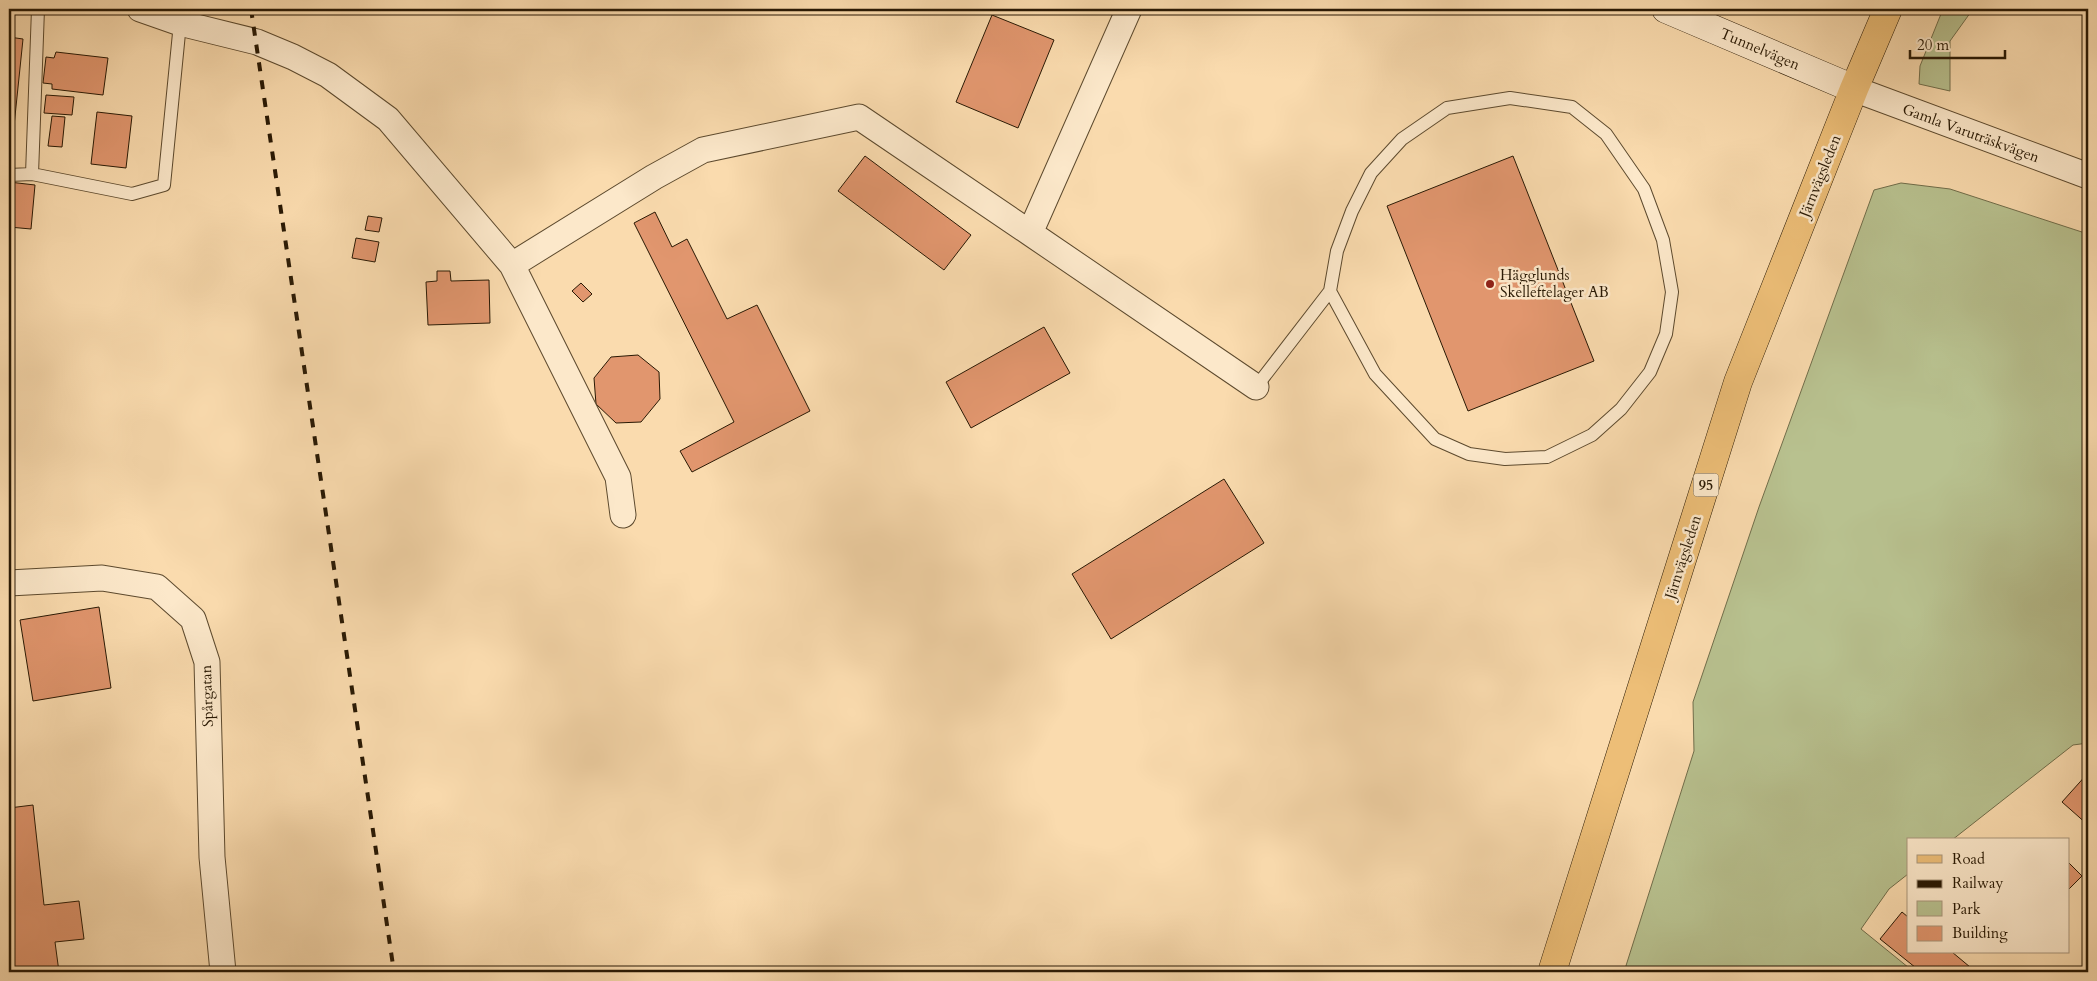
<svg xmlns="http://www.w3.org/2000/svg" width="2097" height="981" viewBox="0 0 2097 981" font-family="Cardo,serif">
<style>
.green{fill:#b8c18f;stroke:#706d4a}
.building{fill:#e1966e;stroke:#291904}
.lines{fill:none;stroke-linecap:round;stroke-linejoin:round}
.lane-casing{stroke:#5d4a2e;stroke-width:14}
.street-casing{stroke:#5d4a2e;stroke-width:27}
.secondary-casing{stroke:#291904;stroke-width:29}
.primary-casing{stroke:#291904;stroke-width:29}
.lane{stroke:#fce8ca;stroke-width:12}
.street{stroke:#fce8ca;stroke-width:25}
.secondary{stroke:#fce8ca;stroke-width:28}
.primary{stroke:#edbe77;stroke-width:28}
.rail{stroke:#291904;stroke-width:4;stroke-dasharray:9 9;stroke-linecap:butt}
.poi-dot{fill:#8f2418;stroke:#fce8ca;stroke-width:2}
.labels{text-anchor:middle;stroke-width:5;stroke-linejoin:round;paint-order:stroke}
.shield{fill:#fce8ca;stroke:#68573f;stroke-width:1}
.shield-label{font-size:14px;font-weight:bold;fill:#291904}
.street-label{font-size:15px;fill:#291904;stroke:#fce8ca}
.poi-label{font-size:15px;fill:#291904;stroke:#fce8ca;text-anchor:start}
</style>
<rect width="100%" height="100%" fill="#fadbae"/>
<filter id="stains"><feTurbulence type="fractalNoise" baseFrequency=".004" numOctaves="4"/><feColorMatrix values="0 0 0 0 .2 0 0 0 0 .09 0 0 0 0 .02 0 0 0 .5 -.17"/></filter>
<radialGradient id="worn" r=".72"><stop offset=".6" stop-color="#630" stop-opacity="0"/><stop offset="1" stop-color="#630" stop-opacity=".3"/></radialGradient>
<path class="green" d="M1943,9H1973L1950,41V91L1919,84L1920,66Z
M1901,183L1950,189L2088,234V743L2073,745L1952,840H1908V874L1889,889L1861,929L1914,972H1624L1694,751L1693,702L1759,507L1874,190Z"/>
<path class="building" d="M992,15L1054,40L1018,128L956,102Z
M9,37L23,39L11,155H9Z
M56,52L108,58L103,95L52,89V84L43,83L46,57L54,58Z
M46,95L74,97L72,115L44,113Z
M97,112L132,116L126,168L91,164Z
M52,116L65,117L62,147L48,146Z
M865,156L971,235L944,270L838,191Z
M1513,156L1594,361L1468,411L1387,206Z
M9,182L35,185L31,229L9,227Z
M655,212L672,247L687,239L727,319L757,305L810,411L692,472L680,451L734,422L634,223Z
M368,216L382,218L379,232L365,230Z
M356,238L379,242L375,262L352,258Z
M437,271H450L451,281L489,280L490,323L428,325L426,282L437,281Z
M581,283L592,294L583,302L572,291Z
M1044,327L1070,373L971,428L946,382Z
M638,355L659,372L660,399L641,422L616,423L596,404L594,378L611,357Z
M1224,479L1264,543L1111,639L1072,574Z
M99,607L111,688L33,701L20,620Z
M2088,773V825L2062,802Z
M33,805L44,905L79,901L84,939L55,942L59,972H15L9,928V808Z
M2068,862L2082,876L2068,890Z
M1902,912L1908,917V952H1952L1976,972H1921L1880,939Z"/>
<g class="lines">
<defs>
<path id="lane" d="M38,9L32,174L132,194L164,185L180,23
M9,175L32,174
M1256,387L1330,291L1337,251L1352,211L1371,173L1402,139L1447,108L1510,98L1572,107L1606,134L1644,189L1663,240L1672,292L1666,334L1650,372L1621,409L1592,435L1547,457L1505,459L1469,454L1435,439L1375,374L1330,291"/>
<path id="street" d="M140,9L180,23L257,42L293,57L328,75L388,119L512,265L618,477L623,515
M1129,9L1030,233L1256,387
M1854,89L2088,176
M512,265L654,177L703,150L859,117L1030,233
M9,583L102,578L157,587L193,619L207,662L212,857L223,972"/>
<path id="secondary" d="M1666,9L1854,89"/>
<path id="primary" d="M1552,972L1738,382L1854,89L1888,9"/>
</defs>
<use href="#lane" class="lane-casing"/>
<use href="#street" class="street-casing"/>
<use href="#secondary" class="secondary-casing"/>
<use href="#primary" class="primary-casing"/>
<use href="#lane" class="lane"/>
<use href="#street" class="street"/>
<use href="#secondary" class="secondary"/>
<use href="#primary" class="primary"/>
<path class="rail" d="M251,9L394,972"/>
</g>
<circle class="poi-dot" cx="1490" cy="284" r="5"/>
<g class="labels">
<rect class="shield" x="1693.5" y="473.5" width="25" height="23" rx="4"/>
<g class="shield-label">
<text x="1706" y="490">95</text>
</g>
<g class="street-label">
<text transform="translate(1760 49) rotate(23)" y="5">Tunnelvägen</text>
<text transform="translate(1971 133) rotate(20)" y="5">Gamla Varuträskvägen</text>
<text transform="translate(1820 176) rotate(-68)" y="5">Järnvägsleden</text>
<text transform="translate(1683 557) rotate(-72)" y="5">Järnvägsleden</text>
<text transform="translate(207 696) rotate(-92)" y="5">Spårgatan</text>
</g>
<g class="poi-label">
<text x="1500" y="280">Hägglunds<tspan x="1500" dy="17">Skelleftelager AB</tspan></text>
</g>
</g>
<rect width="2097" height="981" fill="none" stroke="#fadbae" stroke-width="30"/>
<rect x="10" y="10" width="2077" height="961" fill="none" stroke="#291904" stroke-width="2.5"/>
<rect x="15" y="15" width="2067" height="951" fill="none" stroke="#291904"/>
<rect x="1907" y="838" width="162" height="115" fill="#fce8ca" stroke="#a8957b"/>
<rect x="1917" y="855" width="25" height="8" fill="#edbe77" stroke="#a8957b"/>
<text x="1952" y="864" font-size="15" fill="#291904">Road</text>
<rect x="1917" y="880" width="25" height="8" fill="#291904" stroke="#a8957b"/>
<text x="1952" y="888" font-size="15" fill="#291904">Railway</text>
<rect x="1917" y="901" width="25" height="15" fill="#b8c18f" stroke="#a8957b"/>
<text x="1952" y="914" font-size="15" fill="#291904">Park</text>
<rect x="1917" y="926" width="25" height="15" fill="#e1966e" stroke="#a8957b"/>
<text x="1952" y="938" font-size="15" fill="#291904">Building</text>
<path d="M1910 50v8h95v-8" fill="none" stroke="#291904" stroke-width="2.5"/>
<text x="1917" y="50" font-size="15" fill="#291904" stroke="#fce8ca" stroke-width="4" paint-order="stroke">20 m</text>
<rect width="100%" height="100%" filter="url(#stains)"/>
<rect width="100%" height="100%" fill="url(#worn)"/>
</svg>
